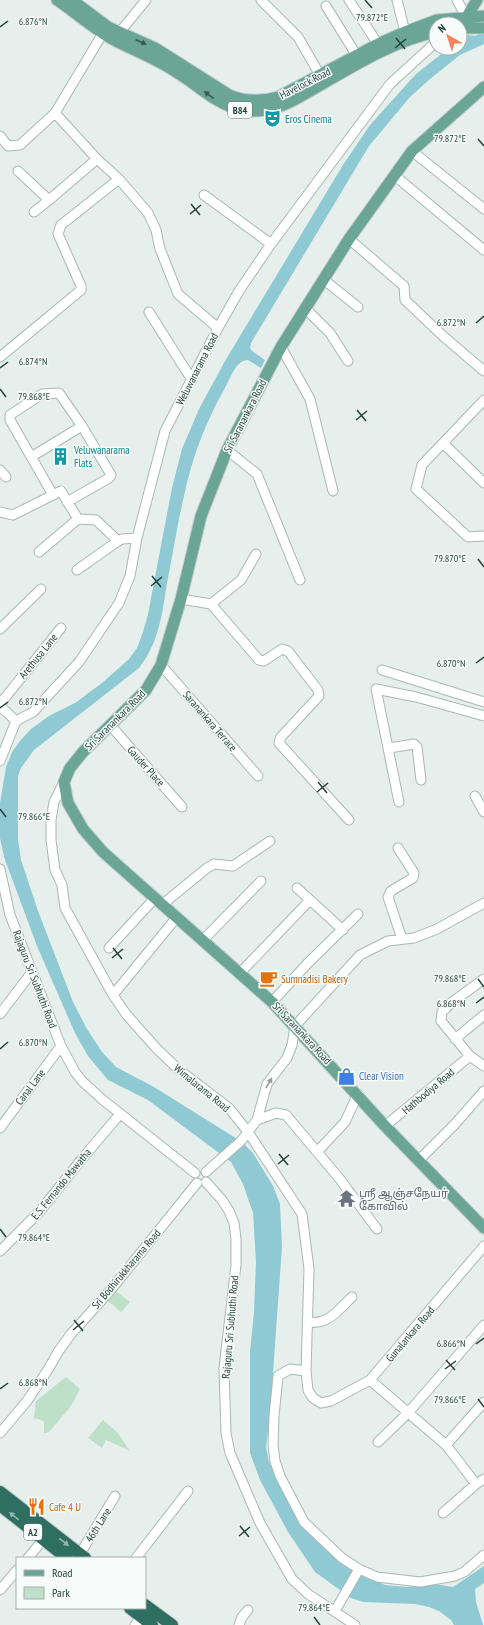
<svg xmlns="http://www.w3.org/2000/svg" width="484" height="1625" viewBox="0 0 484 1625" font-family="'PT Sans Narrow','Noto Sans Tamil',sans-serif">
<style>
.green{fill:#bfe0c8}
.water{fill:#8ec9d4}
.lines{fill:none;stroke-linecap:round;stroke-linejoin:round}
.canal{stroke:#8ec9d4;stroke-width:8}
.minor-casing{stroke:#a8b8b2;stroke-width:11}
.major-casing{stroke:#c2cac8;stroke-width:13}
.highway-casing{stroke:#c2cac8;stroke-width:14}
.minor{stroke:#fff;stroke-width:9}
.major{stroke:#6aa596;stroke-width:11}
.highway{stroke:#2f6f62;stroke-width:12}
.oneway{fill:#365b51}
.oneway2{fill:#92a09c}
.oneway3{fill:#93b5ae}
.ticks{fill:none;stroke:#24423a;stroke-width:1.5}
.labels{text-anchor:middle;stroke-width:3;stroke-linejoin:round;paint-order:stroke}
.shield{fill:#f7fbf9;stroke:#637a73;stroke-width:1}
.shield-label{font-size:10px;font-weight:bold;fill:#24423a}
.street-label{font-size:11px;fill:#24423a;stroke:#f7fbf9}
.culture-label{font-size:11px;fill:#0d838f;stroke:#f7fbf9;text-anchor:start}
.food-label{font-size:11px;fill:#c56008;stroke:#f7fbf9;text-anchor:start}
.shop-label{font-size:11px;fill:#366cbe;stroke:#f7fbf9;text-anchor:start}
.worship-label{font-size:11px;fill:#5b616d;stroke:#f7fbf9;text-anchor:start}
.ticks-label{font-size:10px;text-anchor:middle;fill:#24423a;stroke:#f7fbf9;stroke-width:3;stroke-linejoin:round;paint-order:stroke}
</style>
<rect width="100%" height="100%" fill="#e6efeb"/>
<path class="green" d="M116,1291L130,1302L121,1312L108,1301Z
M66,1377L80,1389L71,1406L49,1432L44,1433V1421L34,1418L36,1401Z
M103,1420L117,1432L130,1451L106,1440L102,1448L88,1438Z"/>
<path class="water" d="M467,35L476,36L484,40V44L460,55L430,79L410,97L369,146L251,343L250,348L252,351L265,360L261,368L248,360C236,360 231,377 226,386C206,421 192,457 184,496C177,525 173,554 167,583C162,615 159,642 139,668L34,750L21,768L18,776V839L21,860L38,911L73,1002L87,1029L102,1052L116,1067L154,1087L242,1142L253,1153L273,1186L280,1204L282,1247L270,1414L266,1447L269,1462L293,1510L316,1541L357,1572L385,1585L407,1587L435,1584L453,1587L484,1566V1583L475,1589L476,1602L483,1625H454L451,1620L439,1611L429,1607L415,1604L363,1602L351,1598L315,1572L288,1532L260,1480L250,1453V1352L254,1312L256,1262L253,1213L243,1184L231,1162L148,1100L108,1080L88,1056L75,1033L37,946L4,857L0,838V803L6,767L12,752L20,741L31,729L49,716L75,703L102,683L129,659L137,648L143,632L148,614L172,488L182,449L199,409L225,361L343,165L370,125L416,74L449,48H460V40Z"/>
<g class="lines">
<path class="canal" d="M460,48L484,36"/>
<defs>
<path id="minor" d="M261,0L298,37L320,75
M349,0L378,44
M397,0L405,32
M457,0L467,18
M326,6L357,56
M119,33L146,0
M55,113L97,159L119,179L148,213L156,230L160,249L178,294L218,328
M0,136L8,146L20,145L55,113L103,33
M412,151L484,209
M18,171L49,200L97,159
M394,175L484,250
M204,195L271,244
M34,212L49,200
M349,239L404,286L405,300L443,336L484,371
M323,279L358,307
M305,308L330,333L348,361
M149,312L192,380
M281,347L310,399L333,491
M0,357L81,290V286L58,234L61,225L119,179
M484,400L422,465L416,489L468,537L484,536
M443,443L484,483
M227,450L257,474L300,580
M31,457L82,426
M0,470L6,477
M53,495L10,420V415L42,394L59,393L82,426L111,475L109,478L67,502
M0,512L13,515L61,491L78,519L96,520L118,541L122,539L137,538
M39,552L78,519
M77,570L118,541
M181,599L211,604L259,660L264,661L282,649L288,651L318,690L319,696L281,737L279,743L349,820
M211,604L241,580L256,554
M0,629L41,589
M161,665L258,776
M382,670L484,702
M0,704L61,628
M0,706L16,721
M16,721L33,712L79,662L119,603L130,576L137,538L165,431L218,328L239,291L271,244L390,84L436,42
M111,726L182,807
M389,748L414,744L417,747L421,780
M0,761L16,721
M64,782L54,802L51,820V840L55,870L62,885L65,908L113,995L126,1014L157,1049L178,1069L229,1108L248,1132L302,1214L309,1269L306,1371L308,1390L313,1398L321,1403L331,1401L370,1380L484,1246
M475,796L484,812
M399,802L376,689L416,697L484,716
M398,848L414,873L413,878L391,891L388,897L402,939
M0,869L10,915L61,1046L75,1072L83,1082L103,1100L195,1173
M297,888L343,930
M163,904L207,868L214,864L233,866L270,841
M203,940L261,881
M109,948L155,898
M240,973L310,900
M484,979L451,1003L442,1012L441,1021L470,1056L484,1066
M113,995L177,917
M272,1002L307,964L358,914
M0,1014L32,972
M455,1039L484,1015
M257,1120L276,1113L286,1115L339,1178L377,1229
M385,1126L470,1056
M0,1128L61,1046
M317,1152L345,1122L358,1094
M419,1160L455,1124L484,1091
M206,1172L241,1141L257,1120L267,1084L287,1058L292,1045L295,1026L360,955L388,941L414,938L437,929L484,903
M206,1182L222,1200L229,1211L234,1223L236,1239V1265L224,1368L226,1433L230,1453L260,1523L292,1579L308,1594L355,1625
M0,1251L40,1211L81,1160L120,1114
M308,1322C329,1325 338,1310 352,1297
M306,1371L290,1369L278,1376L274,1416L273,1445L275,1461L280,1476L304,1522L342,1558L359,1569L377,1577L420,1582L455,1576L464,1572L484,1555
M370,1380L446,1445L476,1484
M0,1433L27,1401L49,1368L58,1352L71,1334L109,1292L197,1183
M378,1442L408,1413L484,1325
M446,1445L484,1402
M443,1513L476,1484L484,1479
M80,1554L115,1496
M28,1558L47,1535
M136,1558L188,1491
M0,1590L17,1570
M335,1611L359,1569
M135,1625L146,1612
M239,1625L242,1617L248,1610"/>
<path id="major" d="M57,0C76,13 94,29 114,40C135,51 157,59 176,72C197,84 214,103 238,109C256,114 278,109 294,100C337,77 388,41 436,32
M72,0L108,27L155,48L229,95C246,102 261,102 278,97L378,44L405,32L437,20L484,16
M460,28L477,0
M460,28H484
M484,87L412,151L349,239L281,347L227,450L201,516L181,599L161,665L146,690L83,752L70,768L64,782L68,803L83,829L103,852L272,1002L385,1126L484,1228"/>
<path id="highway" d="M0,1492L85,1558
M0,1505L67,1558
M145,1605L172,1625
M130,1608L152,1625"/>
</defs>
<use href="#minor" class="minor-casing"/>
<use href="#major" class="major-casing"/>
<use href="#highway" class="highway-casing"/>
<use href="#minor" class="minor"/>
<use href="#major" class="major"/>
<use href="#highway" class="highway"/>
</g>
<defs><path id="oneway-solid" d="M-6-.8H1V-3.2L6.5 0L1 3.2V.8H-6Z"/></defs>
<g class="oneway">
<use href="#oneway-solid" transform="translate(141 42) rotate(24)"/>
<use href="#oneway-solid" transform="translate(209 95) rotate(-143)"/>
</g>
<use class="oneway2" href="#oneway-solid" transform="translate(269 1083) rotate(-60)"/>
<g class="oneway3">
<use href="#oneway-solid" transform="translate(14 1516) rotate(-141)"/>
<use href="#oneway-solid" transform="translate(64 1542) rotate(38)"/>
</g>
<path class="ticks" d="M365,0L372,8M0,27L8,21M396,38L405,49M395,48L406,39M478,139L484,146M191,204L200,215M190,214L201,205M476,323L484,316M0,368L8,362M0,389L6,397M357,410L366,421M356,420L367,411M478,559L484,567M152,576L161,587M151,586L162,577M476,663L484,657M0,708L8,702M318,782L327,793M317,792L328,783M0,809L6,817M113,948L122,959M112,958L123,949M478,979L484,987M476,1003L484,997M0,1049L8,1042M279,1154L288,1165M278,1164L289,1155M0,1229L6,1237M74,1320L83,1331M73,1330L84,1321M476,1344L484,1338M446,1360L455,1370M445,1369L456,1361M0,1389L8,1383M478,1399L484,1407M240,1526L249,1537M239,1536L250,1527M314,1617L320,1625"/>
<defs>
<symbol id="theatre-bare" viewBox="-9 -9 18 18"><path d="M-5-5.5Q0-4 5-5.5V0Q5 5 0 6Q-5 5-5 0ZM-3.3-2.5H-1v1.5H-3.3ZM1-2.5H3.3v1.5H1ZM-2.8 1Q0 5.5 2.8 1Z" fill="#0f9aa8" stroke="#f7fbf9" stroke-width="2.5" paint-order="stroke"/></symbol>
<symbol id="building-bare" viewBox="-9 -9 18 18"><path d="M-4-6H4V6H1V3H-1V6H-4ZM-2.5-4.3h1.7v1.8h-1.7ZM.8-4.3h1.7v1.8H.8ZM-2.5-1h1.7V.8h-1.7ZM.8-1h1.7V.8H.8Z" fill="#0f9aa8" stroke="#f7fbf9" stroke-width="2.5" paint-order="stroke"/></symbol>
<symbol id="cafe-bare" viewBox="-9 -9 18 18"><path d="M-5.5-4.5H6V0H3Q3 3.5 0 3.5H-2.5Q-5.5 3.5-5.5 0ZM3-3.2v2h1.7v-2ZM-6 4.5H4V6H-6Z" fill="#e8710a" stroke="#f7fbf9" stroke-width="2.5" paint-order="stroke"/></symbol>
<symbol id="shop-bare" viewBox="-9 -9 18 18"><path d="M-5-2.5h2.3a2.7 3.5 0 0 1 5.4 0H5L5.5 6h-11ZM-1.5-2.5h3a1.5 2.3 0 0 0-3 0Z" fill="#3f7fe0" stroke="#f7fbf9" stroke-width="2.5" paint-order="stroke"/></symbol>
<symbol id="temple-bare" viewBox="-9 -9 18 18"><path d="M0-6L5-2H3V0L6.5 2.5H4V6H1.5V3h-3V6H-4V2.5H-6.5L-3 0V-2H-5Z" fill="#6b7280" stroke="#f7fbf9" stroke-width="2.5" paint-order="stroke"/></symbol>
<symbol id="restaurant-bare" viewBox="-9 -9 18 18"><path d="M-5-6h1v4h1v-4h1v4h1v-4h1v5L-1.5 .5V6h-2V.5L-5-1ZM5-6V6H3V1.5H1.5Q1.5-4 5-6Z" fill="#e8710a" stroke="#f7fbf9" stroke-width="2.5" paint-order="stroke"/></symbol>
</defs>
<g fill-rule="evenodd">
<use href="#theatre-bare" x="260" y="106" width="25" height="25"/>
<use href="#building-bare" x="48" y="444" width="25" height="25"/>
<use href="#cafe-bare" x="256" y="966" width="25" height="25"/>
<use href="#shop-bare" x="334" y="1064" width="25" height="25"/>
<use href="#temple-bare" x="334" y="1186" width="25" height="25"/>
<use href="#restaurant-bare" x="24" y="1494" width="25" height="25"/>
</g>
<g class="labels">
<g class="shield">
<rect x="228" y="102" width="24" height="16" rx="3"/>
<rect x="24" y="1524" width="18" height="16" rx="3"/>
</g>
<g class="shield-label">
<text x="240" y="114">B84</text>
<text x="33" y="1536">A2</text>
</g>
<g class="street-label">
<text transform="translate(305 83) rotate(-27)" y="4">Havelock Road</text>
<text transform="translate(197 369) rotate(-63)" y="4">Weluwanarama Road</text>
<text transform="translate(245 416) rotate(-63)" y="4">Sri Saranankara Road</text>
<text transform="translate(38 656) rotate(-51)" y="4">Arethusa Lane</text>
<text transform="translate(115 720) rotate(-45)" y="4">Sri Saranankara Road</text>
<text transform="translate(210 721) rotate(49)" y="4">Saranankara Terrace</text>
<text transform="translate(146 766) rotate(48)" y="4">Gauder Place</text>
<text transform="translate(35 979) rotate(69)" y="4">Rajaguru Sri Subhuthi Road</text>
<text transform="translate(302 1033) rotate(47)" y="4">Sri Saranankara Road</text>
<text transform="translate(30 1087) rotate(-53)" y="4">Canal Lane</text>
<text transform="translate(202 1088) rotate(39)" y="4">Wimalarama Road</text>
<text transform="translate(428 1091) rotate(-40)" y="4">Hathbodiya Road</text>
<text transform="translate(61 1184) rotate(-51)" y="4">E.S. Fernando Mawatha</text>
<text transform="translate(126 1269) rotate(-50)" y="4">Sri Bodhirukkharama Road</text>
<text transform="translate(230 1327) rotate(-85)" y="4">Rajaguru Sri Subhuthi Road</text>
<text transform="translate(410 1334) rotate(-50)" y="4">Gunalankara Road</text>
<text transform="translate(98 1525) rotate(-58)" y="4">46th Lane</text>
</g>
<g class="culture-label">
<text x="285" y="123">Eros Cinema</text>
<text x="74" y="454">Veluwanarama<tspan x="74" dy="13">Flats</tspan></text>
</g>
<g class="food-label">
<text x="281" y="983">Sumnadisi Bakery</text>
<text x="49" y="1511">Cafe 4 U</text>
</g>
<g class="shop-label">
<text x="359" y="1080">Clear Vision</text>
</g>
<g class="worship-label">
<text x="359" y="1197">ஸ்ரீ ஆஞ்சநேயர்<tspan x="359" dy="13">கோவில்</tspan></text>
</g>
</g>
<g class="ticks-label">
<text x="372" y="21">79.872°E</text>
<text x="33" y="25">6.876°N</text>
<text x="450" y="142">79.872°E</text>
<text x="451" y="326">6.872°N</text>
<text x="33" y="365">6.874°N</text>
<text x="34" y="400">79.868°E</text>
<text x="450" y="562">79.870°E</text>
<text x="451" y="667">6.870°N</text>
<text x="33" y="705">6.872°N</text>
<text x="34" y="820">79.866°E</text>
<text x="450" y="982">79.868°E</text>
<text x="451" y="1007">6.868°N</text>
<text x="33" y="1046">6.870°N</text>
<text x="34" y="1241">79.864°E</text>
<text x="451" y="1347">6.866°N</text>
<text x="33" y="1386">6.868°N</text>
<text x="450" y="1403">79.866°E</text>
<text x="314" y="1611">79.864°E</text>
</g>
<rect x="16" y="1557" width="130" height="52" fill="#f7fbf9" stroke="#a3b1ad"/>
<rect x="24" y="1570" width="20" height="6" fill="#6aa596" stroke="#a3b1ad"/>
<text x="52" y="1577" font-size="12" fill="#24423a">Road</text>
<rect x="24" y="1587" width="20" height="12" fill="#bfe0c8" stroke="#a3b1ad"/>
<text x="52" y="1597" font-size="12" fill="#24423a">Park</text>
<g transform="translate(448 36) rotate(321)"><circle r="19" fill="#f7fbf9" stroke="#a3b1ad"/>
<path d="M0-3L7 15L0 10L-7 15Z" fill="#f4845f"/>
<text y="-6" font-size="11" font-weight="bold" text-anchor="middle" fill="#24423a">N</text>
</g>
</svg>
